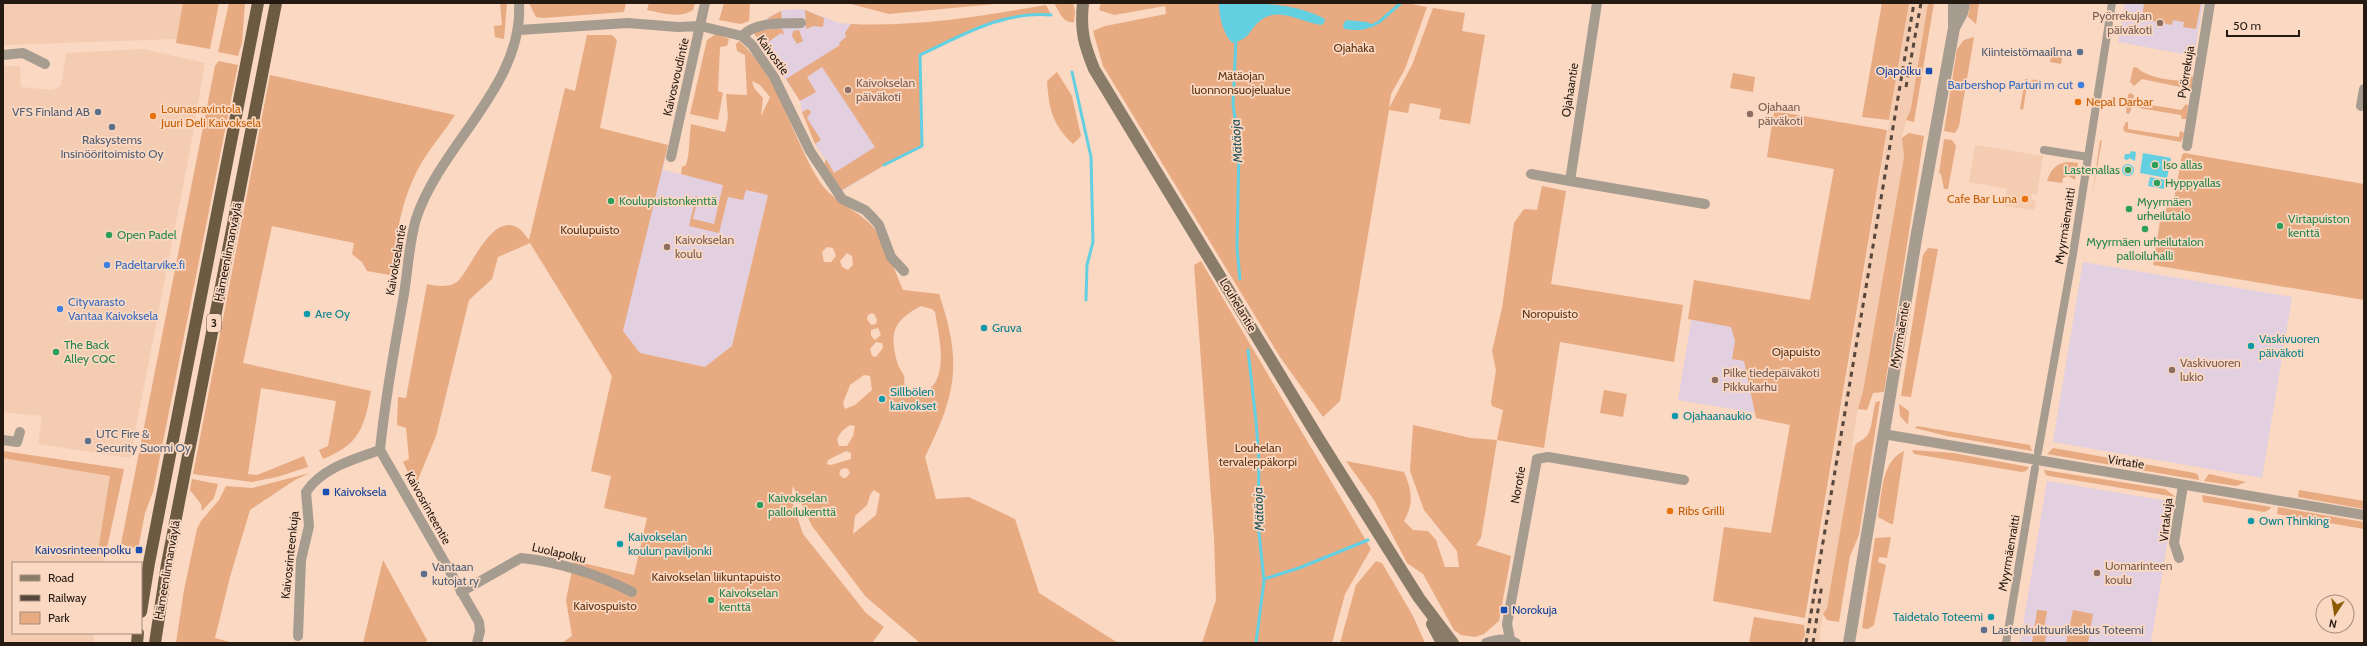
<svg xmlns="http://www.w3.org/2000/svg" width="2367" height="646" viewBox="0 0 2367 646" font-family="Cabin,sans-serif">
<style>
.built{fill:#f4ccb2}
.education{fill:#e2cfdf}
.green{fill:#e7aa81;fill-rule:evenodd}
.water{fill:#63d0e2}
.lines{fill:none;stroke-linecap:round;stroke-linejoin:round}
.stream{stroke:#63d0e2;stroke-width:3}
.pedestrian{stroke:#a69c8f;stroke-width:8}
.minor{stroke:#a69c8f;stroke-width:10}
.tertiary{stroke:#a69c8f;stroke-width:12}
.secondary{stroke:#897c69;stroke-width:12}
.trunk{stroke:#6c5b42;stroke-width:12}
.rail{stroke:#56463b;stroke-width:3;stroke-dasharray:5 5;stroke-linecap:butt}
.education-dot{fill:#8d6e63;stroke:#fad8c2;stroke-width:1.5}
.service-dot{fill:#5c6f8a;stroke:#fad8c2;stroke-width:1.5}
.transit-dot{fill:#1a4fb4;stroke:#fad8c2;stroke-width:1.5}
.shop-dot{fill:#3f7fe0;stroke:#fad8c2;stroke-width:1.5}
.food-dot{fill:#e8710a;stroke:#fad8c2;stroke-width:1.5}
.leisure-dot{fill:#2e9e5b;stroke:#fad8c2;stroke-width:1.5}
.culture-dot{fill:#0f9aa8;stroke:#fad8c2;stroke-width:1.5}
.labels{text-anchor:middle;stroke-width:3.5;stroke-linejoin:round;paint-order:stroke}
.shield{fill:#fad8c2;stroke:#655347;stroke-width:1}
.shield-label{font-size:11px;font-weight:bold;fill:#251a12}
.education-label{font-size:12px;fill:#785e54;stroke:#fad8c2;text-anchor:start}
.park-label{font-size:12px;fill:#613412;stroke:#fad8c2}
.service-label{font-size:12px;fill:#4e5e75;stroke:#fad8c2;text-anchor:start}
.street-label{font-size:12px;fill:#251a12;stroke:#fad8c2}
.transit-label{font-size:12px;fill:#164399;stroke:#fad8c2;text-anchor:end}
.shop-label{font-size:12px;fill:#366cbe;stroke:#fad8c2;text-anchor:start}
.food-label{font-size:12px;fill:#c56008;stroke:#fad8c2;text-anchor:start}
.leisure-label{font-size:12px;fill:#27864d;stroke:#fad8c2;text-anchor:start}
.culture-label{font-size:12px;fill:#0d838f;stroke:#fad8c2;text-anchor:start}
.water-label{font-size:13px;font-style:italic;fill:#25555d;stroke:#fad8c2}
</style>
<rect width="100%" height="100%" fill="#fad8c2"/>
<path class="built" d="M3,3H183L178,39L3,45Z
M1909,3H1928L1911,108L1907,116L1902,138L1904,157L1863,391L1858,409L1852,445L1853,454L1835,567L1827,608L1823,614L1820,636L1821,643H1801L1805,634Z
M143,49L205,63L190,150L130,458L38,444L42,416L3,412V66H20L21,87L52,90L61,86L66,53Z
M1975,145L2043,156L2037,195L2032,194L2031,199L2036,201L2034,210L2004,206L2007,189L1969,182Z
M3,451L124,469L104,563H13V633H94L93,643H3Z"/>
<path class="education" d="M2125,3H2203L2194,56L2118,42Z
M803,9L839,23L860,25L900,156L842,191L837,177L815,144L802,112L800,101L753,32L767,18L783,10Z
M659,143L668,145L663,170L768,195L732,346L705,367L640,353L623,331Z
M2083,262L2292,297L2262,478L2053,442Z
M1692,316L1736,323L1756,413L1678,400Z
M2047,481L2174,502L2151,643H2020Z"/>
<path class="green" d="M183,3H219L210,49L176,43Z
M229,3H245L242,43L238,56L218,52Z
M500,3H507L504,39L495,37L494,26L502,25Z
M529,3H626L624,12L543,18L536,17Z
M649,3H695L693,10C680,19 662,13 647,10Z
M724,3H750L749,21L741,24L719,20Z
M847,3H1005L889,14Z
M1054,3H1073L1075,11L1074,22C1063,24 1059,11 1054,3Z
M1101,3H1406L1427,7L1405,69L1391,94L1389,108L1412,65L1433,8L1465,13L1462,31L1485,35L1470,124L1439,119L1441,109L1410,103L1408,113L1389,110L1340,401L1323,417L1280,357L1103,66L1093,31L1105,26L1166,14L1165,6L1114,15L1099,10Z
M1882,3H1909L1889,120L1862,117Z
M1928,3H1934L1914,122L1906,120L1911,108Z
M1970,3H1979L1976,24L1968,17Z
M2144,3H2201L2196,29L2183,27L2184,22L2173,20L2172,25L2142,19Z
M1046,5L1051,15C1002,11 963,35 920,55L922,146L900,156L842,190L824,165L826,159L834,173L875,147L822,67L807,77L816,92L800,101L786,79L840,45L839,43L846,37L845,33L851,24C917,27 981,16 1046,5Z
M805,10L824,18L823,27L814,26L806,29Z
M781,11L782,19H768V18Z
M778,28L783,30L784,35L781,33L768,42L770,45L765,48L753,32Z
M799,30L803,41L797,44L792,36L793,31Z
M716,34L729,39L727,46L720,47L718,91L723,93L718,120L690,114L707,40Z
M587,35H612L617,40L600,128L668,145L623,331L640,353L705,367L732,346L768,195L746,190L743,200L728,197L719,233L689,226L696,196L698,197L693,219L714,224L723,185L681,174L682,167L686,165C690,152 689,138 691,124L725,132L728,118L726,94L747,95L745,55L737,51L736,44L739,41C780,77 791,137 820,182C834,203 857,209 873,227C882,236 897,276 903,290L939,294C962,362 957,393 925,457L936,499L969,497L1015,519L1039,593L1118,643H920L866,597L812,526L793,486L791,498L803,534L866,613L884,627L872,643H562L572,636L566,600L574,561L634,575L647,518L604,508L611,476L591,471L612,376L530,243L498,257L492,279L469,300L436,436L415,487L403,462L409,459L406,428L397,425L398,397L406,398L427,284C436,286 448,288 457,282C471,270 493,207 521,230C524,233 526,237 529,240L565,88L575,91ZM752,81L760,85L770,97L761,116L763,98L754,88ZM827,247L833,248L836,256L831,262H824L822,252ZM847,253L852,256L853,265L848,270L842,267L840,261ZM921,306L932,309L935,312C939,338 952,383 919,396L904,391C904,387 905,380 904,376C903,372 899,369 898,365C889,335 892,321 921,306ZM872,313L875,315L877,320L876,324L871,325L867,319L868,315ZM878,328L881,335L875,340L871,336V330ZM876,342L882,343L883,348L876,357L872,356L870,349ZM864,375L870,376L872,390L855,405L845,409L843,403L850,385ZM850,425L855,426L853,436L847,446H839L837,439L842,431ZM846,451L851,453V459L831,465L827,464L828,460ZM845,468L848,469L850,473L846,478H843L839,474L841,469ZM874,490L880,494L876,515L853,534L855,516L867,505L871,493Z
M1974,37L1959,126L1955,133L1944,131L1957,49L1964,40Z
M2047,50L2063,53L2061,64L2050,62L2051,56L2046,55Z
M219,61L238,65L153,492L145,513L138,549L121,544L215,66Z
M2136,67C2148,78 2168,80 2184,81L2188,76L2193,77L2191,93L2180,87L2142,79L2134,86L2130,82L2133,68Z
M1057,72L1072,96L1081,136L1073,144C1052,124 1049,109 1047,81Z
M1733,73L1755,77L1753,92L1730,88Z
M270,75L455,115C443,134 427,151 417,171C400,204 396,240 390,275L367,271L362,262L352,254L354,243L272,226L243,363L371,391C364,428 360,444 323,459L319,450L328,446L336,401L261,388L248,474L257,475L304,456L308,467L277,477L252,482L193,474Z
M2025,79H2028L2023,110L2020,109Z
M2029.5 85a5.5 5.5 0 1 1 11 0a5.5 5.5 0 1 1-11 0Z
M2130,93L2134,95L2133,102L2181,110L2186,104L2188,106L2187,119H2182L2181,115L2132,107L2129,114L2126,113L2128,95Z
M808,109L811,112L807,118L821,140L815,144L802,112Z
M1774,111L1887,130L1805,618L1713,601L1724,527L1771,533L1790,425L1756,418L1744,361L1732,359L1735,341L1731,327L1688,319L1694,280L1810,300L1834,169L1767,157Z
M2126,122H2128V129L2179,137L2180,131L2185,133L2181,142L2125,132L2123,128Z
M1909,133L1924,136L1884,392L1873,393L1867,410L1858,409L1863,391L1904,157L1902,138Z
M1944,139L1952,140L1956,146L1948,189H1944L1941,174L1939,173Z
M2102,140L2092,196L2100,141Z
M2184,153L2364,184V300L2153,265L2161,215L2165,216L2168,200H2174L2182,155Z
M2069,162L2078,163L2075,180L2068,176L2063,178L2062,183L2047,181C2051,169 2056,163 2069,162Z
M1542,186L1566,191L1551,284L1683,305L1674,362L1560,342L1544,448L1497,440L1481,538L1476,545L1511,556L1499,621L1484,634L1475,637L1461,635L1454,630L1423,574L1407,563L1374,500L1346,461L1404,472C1412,491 1414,503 1404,521L1413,530L1428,531L1436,540L1445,567H1459L1457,551L1424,510L1410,471L1413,425L1471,438L1497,440L1503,410L1492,406L1491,402L1496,370L1492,351L1502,308L1514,223L1524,209L1537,210Z
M1928,248L1938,249L1911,397L1901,396L1923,255Z
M1201,261L1371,549L1345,594L1332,643H1202L1216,600L1214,538L1194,265Z
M1604,390L1627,394L1623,417L1600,413Z
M1880,401L1859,535L1850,556L1839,622L1827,620L1823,614L1827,608L1855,445C1859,441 1863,440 1866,437C1873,430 1872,412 1876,402Z
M1899,404L1909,411L1908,425L1900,416Z
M1917,426L2030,445L2032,451L1947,436L1915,428Z
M2053,448L2195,473L2198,475L2199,480L2047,454Z
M1912,450L1953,453L2029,467L2026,471L2022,472L1914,454Z
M3,451L124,469L106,552L98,551L110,476L3,458Z
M1904,451L1893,524H1891L1878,517C1882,495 1881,461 1904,451Z
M2044,470L2165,489L2176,497L2049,476L2046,475Z
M310,473L295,480L250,510L230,577L215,638L234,643H176L184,590L197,529L201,521L219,500L226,486L252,488Z
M2209,474L2246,482L2236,486L2204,481Z
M192,479L218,484L214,498L202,511L201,504L190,490Z
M2299,490L2364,501V509L2298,497Z
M2202,495L2271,507L2269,510L2264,512L2203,502Z
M2278,507L2364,522V529L2277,514Z
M1891,537L1887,558L1879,557L1878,562L1886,565L1874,625L1868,629L1862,628L1875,538Z
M383,560L427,640L426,643H363Z
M1376,561L1382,563L1413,616L1425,643H1340L1356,585Z
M2037,610L2047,611L2044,629L2047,630L2045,643H2032Z
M2073,610L2093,614L2088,643H2066Z
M1754,617L1804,625L1805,635L1801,643H1749Z"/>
<path class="water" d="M1219,3C1254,3 1293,2 1325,19L1324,23L1321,25C1303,23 1279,6 1261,20C1247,31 1253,37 1233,43C1223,35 1219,16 1219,3Z
M1346,20L1367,22L1373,25C1365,32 1354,30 1344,29L1343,25Z
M2131,151L2136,152L2135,161L2129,158L2128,160L2124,159L2125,154H2130Z
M2143,153L2171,158L2167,178L2140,173Z
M2122 170a6 6 0 1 1 12 0a6 6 0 1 1-12 0Z
M2150,177L2165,180L2164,189L2148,186Z"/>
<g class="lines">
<path class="stream" d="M1371,26L1379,22L1401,3
M1236,39L1233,104L1239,148L1237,248L1240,279
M1072,72L1091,157L1093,242L1087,265L1086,300
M884,165L922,146L920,55C963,35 1002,11 1051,15
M1248,350L1256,421L1259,462L1258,523L1264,581L1256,643
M1264,579L1299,568L1368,540"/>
<path class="pedestrian" d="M2044,150L2088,157
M2038,452L2073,254L2112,3
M2006,643L2035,468"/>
<path class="minor" d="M1597,3L1570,181L1705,204
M519,30L628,23L678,27L700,26L742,36L752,45L774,77L810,151L842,199L865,210L873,218L879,225L891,257L904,271
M742,36C757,21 780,24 801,23
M3,55L23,53L45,64
M2361,106L2364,89
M2187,146L2210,3
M671,157L705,3
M1531,174L1570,181
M1883,434L2364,515
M3,440L17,442L20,432
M380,450C385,397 395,346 404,294C408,269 409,243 416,219C440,145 524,85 519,3
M380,450L479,622L480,631L477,643
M2179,558L2174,543L2183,485
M461,592L521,558C559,562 599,575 632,592
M298,636L301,560L309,526L306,492C322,468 354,459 380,450
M1510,639L1507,624L1537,459L1548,457L1684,480
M1486,643C1496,639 1506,637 1516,643"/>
<path class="tertiary" d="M1954,28L1962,13L1964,3
M1849,643L1917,233L1954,28V3"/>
<path class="secondary" d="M1083,3C1080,31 1084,44 1094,69L1319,439L1419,598L1453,643
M1432,624L1442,643"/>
<path class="trunk" d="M141,612L149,563L258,3
M137,643L138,633
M155,643L167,564L276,3"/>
<path class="rail" d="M1906,87L1921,3
M1806,643L1914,3
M1813,643L1822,584"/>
</g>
<g class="education-dot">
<circle cx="2160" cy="23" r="4"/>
<circle cx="848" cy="90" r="4"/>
<circle cx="1750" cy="114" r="4"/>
<circle cx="667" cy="247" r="4"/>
<circle cx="2172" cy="370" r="4"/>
<circle cx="1715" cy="380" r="4"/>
<circle cx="2097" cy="573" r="4"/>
</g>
<g class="service-dot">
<circle cx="2080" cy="52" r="4"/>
<circle cx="98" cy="112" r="4"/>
<circle cx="112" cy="127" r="4"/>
<circle cx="88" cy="441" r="4"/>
<circle cx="424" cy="574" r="4"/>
<circle cx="1984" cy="630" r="4"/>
</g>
<g class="transit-dot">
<rect x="1925" y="67" width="8" height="8" rx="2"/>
<rect x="322" y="488" width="8" height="8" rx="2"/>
<rect x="135" y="546" width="8" height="8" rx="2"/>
<rect x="1500" y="606" width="8" height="8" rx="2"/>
</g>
<g class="shop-dot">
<circle cx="2081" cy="85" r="4"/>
<circle cx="107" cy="265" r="4"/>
<circle cx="60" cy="309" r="4"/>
</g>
<g class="food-dot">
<circle cx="2078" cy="102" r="4"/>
<circle cx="153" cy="116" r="4"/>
<circle cx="2025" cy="199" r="4"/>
<circle cx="1670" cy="511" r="4"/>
</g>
<g class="leisure-dot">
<circle cx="2155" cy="165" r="4"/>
<circle cx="2128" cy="170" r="4"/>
<circle cx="2157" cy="183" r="4"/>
<circle cx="611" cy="201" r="4"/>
<circle cx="2129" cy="209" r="4"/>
<circle cx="2280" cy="226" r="4"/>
<circle cx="2145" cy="229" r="4"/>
<circle cx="109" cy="235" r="4"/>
<circle cx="56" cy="352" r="4"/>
<circle cx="760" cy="505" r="4"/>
<circle cx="711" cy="600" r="4"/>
</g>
<g class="culture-dot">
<circle cx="307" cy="314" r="4"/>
<circle cx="984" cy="328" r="4"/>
<circle cx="2251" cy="346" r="4"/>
<circle cx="882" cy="399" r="4"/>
<circle cx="1675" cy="416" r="4"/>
<circle cx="2251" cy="521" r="4"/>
<circle cx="620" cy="544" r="4"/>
<circle cx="1991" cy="617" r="4"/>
</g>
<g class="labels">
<rect class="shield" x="207" y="314" width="14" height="18" rx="3"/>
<g class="shield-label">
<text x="214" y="327">3</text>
</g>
<g class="education-label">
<text x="2152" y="20" text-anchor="end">Pyörrekujan<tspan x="2152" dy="14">päiväkoti</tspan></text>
<text x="856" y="87">Kaivokselan<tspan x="856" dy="14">päiväkoti</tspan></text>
<text x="1758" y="111">Ojahaan<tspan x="1758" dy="14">päiväkoti</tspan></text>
<text x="675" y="244">Kaivokselan<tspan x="675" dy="14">koulu</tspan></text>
<text x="2180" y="367">Vaskivuoren<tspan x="2180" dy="14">lukio</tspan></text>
<text x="1723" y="377">Pilke tiedepäiväkoti<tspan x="1723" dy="14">Pikkukarhu</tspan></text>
<text x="2105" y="570">Uomarinteen<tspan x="2105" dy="14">koulu</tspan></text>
</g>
<g class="park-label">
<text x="1354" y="52">Ojahaka</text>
<text x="1241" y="80">Mätäojan<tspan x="1241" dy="14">luonnonsuojelualue</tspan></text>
<text x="590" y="234">Koulupuisto</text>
<text x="1550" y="318">Noropuisto</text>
<text x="1796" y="356">Ojapuisto</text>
<text x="1258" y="452">Louhelan<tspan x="1258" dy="14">tervaleppäkorpi</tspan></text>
<text x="716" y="581">Kaivokselan liikuntapuisto</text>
<text x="605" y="610">Kaivospuisto</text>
</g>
<g class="service-label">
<text x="2072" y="56" text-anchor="end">Kiinteistömaailma</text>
<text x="90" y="116" text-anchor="end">VFS Finland AB</text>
<text x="112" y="144" text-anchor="middle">Raksystems<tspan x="112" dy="14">Insinööritoimisto Oy</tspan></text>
<text x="96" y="438">UTC Fire &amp;<tspan x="96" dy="14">Security Suomi Oy</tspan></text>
<text x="432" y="571">Vantaan<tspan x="432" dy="14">kutojat ry</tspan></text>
<text x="1992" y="634">Lastenkulttuurikeskus Toteemi</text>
</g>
<g class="street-label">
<text transform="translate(773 55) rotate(54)" y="4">Kaivostie</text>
<text transform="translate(2186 72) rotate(-81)" y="4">Pyörrekuja</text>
<text transform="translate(676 77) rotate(-77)" y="4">Kaivosvoudintie</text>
<text transform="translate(1570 90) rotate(-81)" y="4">Ojahaantie</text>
<text transform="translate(2065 226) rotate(-81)" y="4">Myyrmäenraitti</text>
<text transform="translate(228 252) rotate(-79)" y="4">Hämeenlinnanväylä</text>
<text transform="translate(396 260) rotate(-80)" y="4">Kaivokselantie</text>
<text transform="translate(1238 305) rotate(59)" y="4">Louhelantie</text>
<text transform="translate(1900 335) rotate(-80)" y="4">Myyrmäentie</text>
<text transform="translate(2126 462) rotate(9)" y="4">Virtatie</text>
<text transform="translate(1518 485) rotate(-80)" y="4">Norotie</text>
<text transform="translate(428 508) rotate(61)" y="4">Kaivosrinteentie</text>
<text transform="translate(2166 520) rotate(-84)" y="4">Virtakuja</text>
<text transform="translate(559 553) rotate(13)" y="4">Luolapolku</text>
<text transform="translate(2009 553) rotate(-80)" y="4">Myyrmäenraitti</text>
<text transform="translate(290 555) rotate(-84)" y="4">Kaivosrinteenkuja</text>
<text transform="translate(167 570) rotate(-80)" y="4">Hämeenlinnanväylä</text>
</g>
<g class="transit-label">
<text x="1921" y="75">Ojapolku</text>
<text x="334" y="496" text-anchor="start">Kaivoksela</text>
<text x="131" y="554">Kaivosrinteenpolku</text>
<text x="1512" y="614" text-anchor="start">Norokuja</text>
</g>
<g class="shop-label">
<text x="2073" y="89" text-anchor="end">Barbershop Parturi m cut</text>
<text x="115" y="269">Padeltarvike.fi</text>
<text x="68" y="306">Cityvarasto<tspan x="68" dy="14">Vantaa Kaivoksela</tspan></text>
</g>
<g class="food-label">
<text x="2086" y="106">Nepal Darbar</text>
<text x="161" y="113">Lounasravintola<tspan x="161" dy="14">Juuri Deli Kaivoksela</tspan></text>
<text x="2017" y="203" text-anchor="end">Cafe Bar Luna</text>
<text x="1678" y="515">Ribs Grilli</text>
</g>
<g class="leisure-label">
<text x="2163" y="169">Iso allas</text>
<text x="2120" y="174" text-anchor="end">Lastenallas</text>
<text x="2165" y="187">Hyppyallas</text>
<text x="619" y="205">Koulupuistonkenttä</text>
<text x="2137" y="206">Myyrmäen<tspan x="2137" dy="14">urheilutalo</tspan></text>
<text x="2288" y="223">Virtapuiston<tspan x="2288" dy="14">kenttä</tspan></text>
<text x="117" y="239">Open Padel</text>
<text x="2145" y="246" text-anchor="middle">Myyrmäen urheilutalon<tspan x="2145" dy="14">palloiluhalli</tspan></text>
<text x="64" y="349">The Back<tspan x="64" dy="14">Alley CQC</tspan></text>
<text x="768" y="502">Kaivokselan<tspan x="768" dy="14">palloilukenttä</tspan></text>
<text x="719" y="597">Kaivokselan<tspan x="719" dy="14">kenttä</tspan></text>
</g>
<g class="culture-label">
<text x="315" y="318">Are Oy</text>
<text x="992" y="332">Gruva</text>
<text x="2259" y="343">Vaskivuoren<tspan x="2259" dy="14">päiväkoti</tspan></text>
<text x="890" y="396">Sillbölen<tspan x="890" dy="14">kaivokset</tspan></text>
<text x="1683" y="420">Ojahaanaukio</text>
<text x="2259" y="525">Own Thinking</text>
<text x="628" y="541">Kaivokselan<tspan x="628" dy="14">koulun paviljonki</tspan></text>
<text x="1983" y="621" text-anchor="end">Taidetalo Toteemi</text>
</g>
<g class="water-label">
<text transform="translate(1236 141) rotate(-94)" y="5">Mätäoja</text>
<text transform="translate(1258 509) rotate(-92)" y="5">Mätäoja</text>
</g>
</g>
<rect width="2367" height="646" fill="none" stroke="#251a12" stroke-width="8"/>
<rect x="12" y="562" width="130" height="72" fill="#fad8c2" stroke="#a58c7c"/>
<rect x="20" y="575" width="20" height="6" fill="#897c69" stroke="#a58c7c"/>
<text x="48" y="582" font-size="12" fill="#251a12">Road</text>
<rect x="20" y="595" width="20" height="6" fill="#56463b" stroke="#a58c7c"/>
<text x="48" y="602" font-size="12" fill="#251a12">Railway</text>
<rect x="20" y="612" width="20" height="12" fill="#e7aa81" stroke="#a58c7c"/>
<text x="48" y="622" font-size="12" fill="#251a12">Park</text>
<g transform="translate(2335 614) rotate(192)"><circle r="19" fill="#fad8c2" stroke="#a58c7c"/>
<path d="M0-3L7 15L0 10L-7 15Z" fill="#8c5b04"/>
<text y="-6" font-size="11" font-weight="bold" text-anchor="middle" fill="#251a12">N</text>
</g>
<path d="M2227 30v6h72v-6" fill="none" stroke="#251a12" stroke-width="2"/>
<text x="2233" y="30" font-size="12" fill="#251a12" stroke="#fad8c2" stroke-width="3" paint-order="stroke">50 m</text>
</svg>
